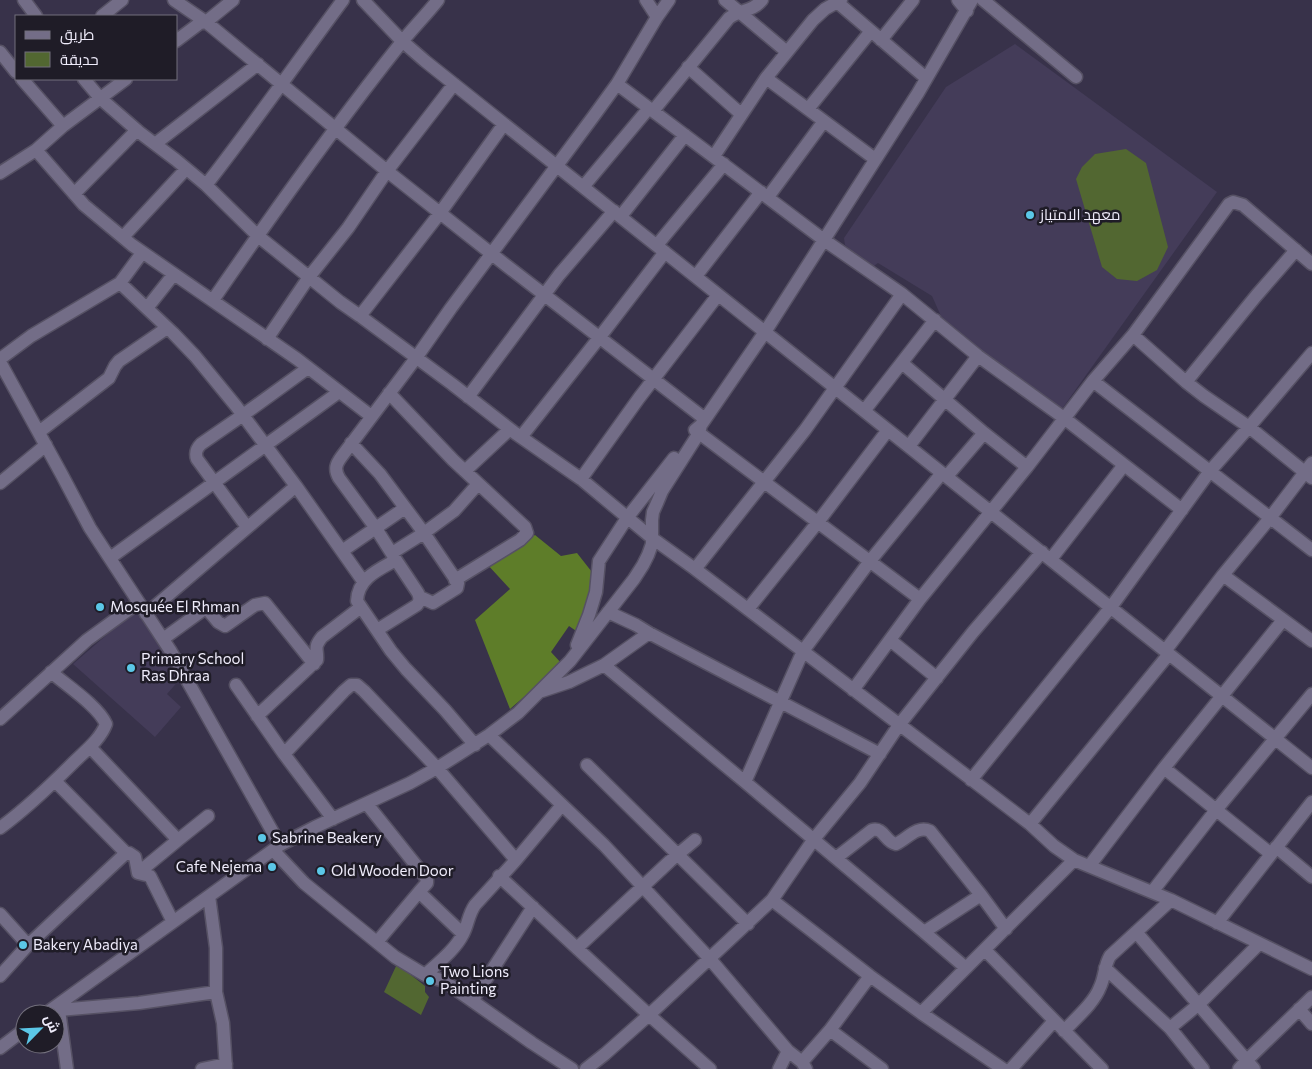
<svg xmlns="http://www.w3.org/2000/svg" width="1312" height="1069" viewBox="0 0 1312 1069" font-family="Commissioner,Cairo,sans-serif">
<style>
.built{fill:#443c59}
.green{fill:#526731}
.forest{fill:#5e7d29}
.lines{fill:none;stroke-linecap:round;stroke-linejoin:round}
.minor-casing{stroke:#565164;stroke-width:15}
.minor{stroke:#736d87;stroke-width:12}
.poi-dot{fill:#5bc7e7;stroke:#1f1c27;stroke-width:2}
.labels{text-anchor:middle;stroke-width:5;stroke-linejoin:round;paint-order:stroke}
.poi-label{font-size:15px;fill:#efecfb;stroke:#1f1c27;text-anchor:start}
</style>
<rect width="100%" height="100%" fill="#38324a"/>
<path class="built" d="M1015,44L1217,192L1059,413L944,323L932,296L878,263L871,268L845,245L844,238L946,87Z
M140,606L187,671L167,694L181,707L155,737L73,664Z"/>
<path class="green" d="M1126,149L1146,163L1168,247L1157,270L1137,281L1117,279L1102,267L1076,179L1082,167L1095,154Z
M397,964L425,986V992L429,997L421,1015L384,992Z"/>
<path class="forest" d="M535,535L561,556L577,553L599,581L579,633L569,626L551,652L562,664L510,709L475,620L510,589L486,563Z"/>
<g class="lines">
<defs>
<path id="minor" d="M24,0L36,16
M174,0L206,22L387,171L507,266L705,419
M363,0L402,41L425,61L1312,768
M646,0L657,17
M725,0L787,52
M958,0L967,11
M983,0L1076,77
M837,2L926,78
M102,16L122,0
M881,40L913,0
M176,41L200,23L206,22L233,0
M0,52L16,72
M688,67L741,114
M766,78L875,159
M84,79L100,98L139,132L176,160L206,185L258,236L340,302L360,316L440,213L504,124
M617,84L824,240L902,294L978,356L1064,418L1182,510
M808,109L871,31
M653,111L729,18C741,9 752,12 762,0
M63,126L126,79
M155,144L258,64
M36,150L84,205L132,245L297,359L371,416
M714,156L766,78L813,20L825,9L841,0
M0,173L36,150L63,126L22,79
M206,185C253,125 297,62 343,0
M583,187L649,108
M74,194L137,130
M768,197L824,121
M621,216L685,135
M123,237L186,169
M657,245L724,164
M696,276L761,192
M120,283L173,333L195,356L236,406L296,486L146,614
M213,300C273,213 335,126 401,43C413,28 426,15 438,0
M147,308L174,274
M360,316L452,384L515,433L581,479L652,538L695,569L1030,824L1054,846L1074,860L1171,900L1312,969
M1133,335L1186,382L1204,396L1249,427L1312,353
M267,339L309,277L348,228L387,171L454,84
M0,359L31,336L120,283L142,253
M0,362L62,475L90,528L170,650L280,845
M902,363L984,433L1027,467
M1093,381L1312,550
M1186,382L1256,296L1296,250
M389,393L453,460L525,527L527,533L520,540L455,580
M468,397L559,275L614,211
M864,411L935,320
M695,430L701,425L765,332L918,93L972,0
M695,430L920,599
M39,432L109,378L115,366L119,361L167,328
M521,437L599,338L665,252
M351,443L380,474L424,533L454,511L478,484
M909,446L978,356
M465,471L510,429
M942,473L870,561L803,651L745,782L924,932L981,895
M947,476L984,433
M581,479L639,398L718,295
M0,483L46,445
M296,486L363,581
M247,527L197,459C195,453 196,449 201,444L243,415L308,368
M342,551L405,508
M392,553L424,533L458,583L457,588L433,603L420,597
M110,558L339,392
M1051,559L1124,465
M695,569L805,430L902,294
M1223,575L1312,641
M748,609L818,522L888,430
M608,612L636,625L649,633L880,754
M377,630L417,605C420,601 420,598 418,593L396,560
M163,639L203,610H208L218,622L225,626L255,605L265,603L314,664
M890,640L937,678
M577,645L589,615L596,592L599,561L627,518L674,458
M1165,651L1223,575L1270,518L1312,463
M604,665L649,633
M236,685L284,754L333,819
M853,690L920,599L1027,467L1093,381L1133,335L1229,204L1233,202L1243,205L1312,264
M542,691L569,682L604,665L745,782
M257,716L317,660C318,649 313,648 322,637L361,607
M0,719L87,640L138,603
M489,735L604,845L710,959L788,1051L802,1062L806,1069
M475,745L445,710L406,669L391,651L357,601C358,578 378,570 396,560L375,527L339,478C334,469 336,464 342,456L416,358L451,308L593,117L617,84L657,17L669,0
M90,747L178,840L138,873
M284,754L344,691L351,685H357L364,691L437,768L516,860
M587,765L748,924
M1164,768L1271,854
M971,780L1111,607L1210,471L1249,427L1312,478
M55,781L126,853
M367,804L427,879V883L419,892L377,942
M1030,824L1169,654
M0,828C27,808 50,786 73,763C85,751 100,740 106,724C98,706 66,685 51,672
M178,840L208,816
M1276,847L1312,877
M273,850L304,883L395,957L425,975L444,981L532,1043L572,1069
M836,858L872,830C884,827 885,842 896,844C907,839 917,825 930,831L981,895L1006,929
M1090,865L1164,768L1283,620
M499,876L649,1015L710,1069
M419,892L463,934
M1152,892L1216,810L1312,694
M209,896L216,948V992L223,1023L226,1069
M772,900L870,976L921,1013L1003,1069
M0,914L28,945L126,853H129L135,857L138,873L150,876L173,922
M1217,923L1312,802
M924,932L966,968
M1136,932L1254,1069
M577,948L670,861L695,840
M985,950L1102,1069
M1105,968L1170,1028L1203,1069
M425,975C438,963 455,950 463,934C468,925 468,915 475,905L516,860L562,805
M0,976L28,945
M472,1001L533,907
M1299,1009L1312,1024
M59,1010L67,1069
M921,1013L1074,860
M45,1014L280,845L315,827L410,783L437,768L489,735L518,713L570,661L634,579L643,565L648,555L652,544V520L653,512L657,503L662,491L699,433L701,425
M50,1014L59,1010L139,1003L216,992
M1170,1028L1199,1004L1259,944
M830,1030L882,1069
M1064,1031C1076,1018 1094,1003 1100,987C1105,977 1104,966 1110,956L1171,900
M0,1048L25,1029
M802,1062L830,1030L870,976
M202,1069L226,1064
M586,1069L605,1054L649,1015L772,900L814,839L860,783L899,725L973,632L1042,552
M779,1069L788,1051
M1011,1069L1054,1021
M1239,1069L1247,1060L1312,997"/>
</defs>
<use href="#minor" class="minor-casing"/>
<use href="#minor" class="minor"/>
</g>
<g class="poi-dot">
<circle cx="1030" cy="215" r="5"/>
<circle cx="100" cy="607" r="5"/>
<circle cx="131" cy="668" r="5"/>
<circle cx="262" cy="838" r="5"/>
<circle cx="272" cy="867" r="5"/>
<circle cx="321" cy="871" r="5"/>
<circle cx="23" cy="945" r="5"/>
<circle cx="430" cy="981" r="5"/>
</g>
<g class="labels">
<g class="poi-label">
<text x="1040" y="220">معهد الامتياز</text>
<text x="110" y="612">Mosquée El Rhman</text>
<text x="141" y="664">Primary School<tspan x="141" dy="17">Ras Dhraa</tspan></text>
<text x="272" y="843">Sabrine Beakery</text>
<text x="262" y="872" text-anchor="end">Cafe Nejema</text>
<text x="331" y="876">Old Wooden Door</text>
<text x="33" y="950">Bakery Abadiya</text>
<text x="440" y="977">Two Lions<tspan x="440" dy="17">Painting</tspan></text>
</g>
</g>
<rect x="15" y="15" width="162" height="65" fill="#1f1c27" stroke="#726f7c"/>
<rect x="25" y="31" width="25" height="8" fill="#736d87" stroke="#726f7c"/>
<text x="60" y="40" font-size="15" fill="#efecfb">طريق</text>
<rect x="25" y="52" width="25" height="15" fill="#526731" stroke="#726f7c"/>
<text x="60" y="65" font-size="15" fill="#efecfb">حديقة</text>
<g transform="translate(40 1029) rotate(66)"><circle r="24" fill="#1f1c27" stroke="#726f7c"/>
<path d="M0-4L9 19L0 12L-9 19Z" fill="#5bc7e7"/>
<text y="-8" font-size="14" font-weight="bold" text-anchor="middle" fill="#efecfb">ش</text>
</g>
</svg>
